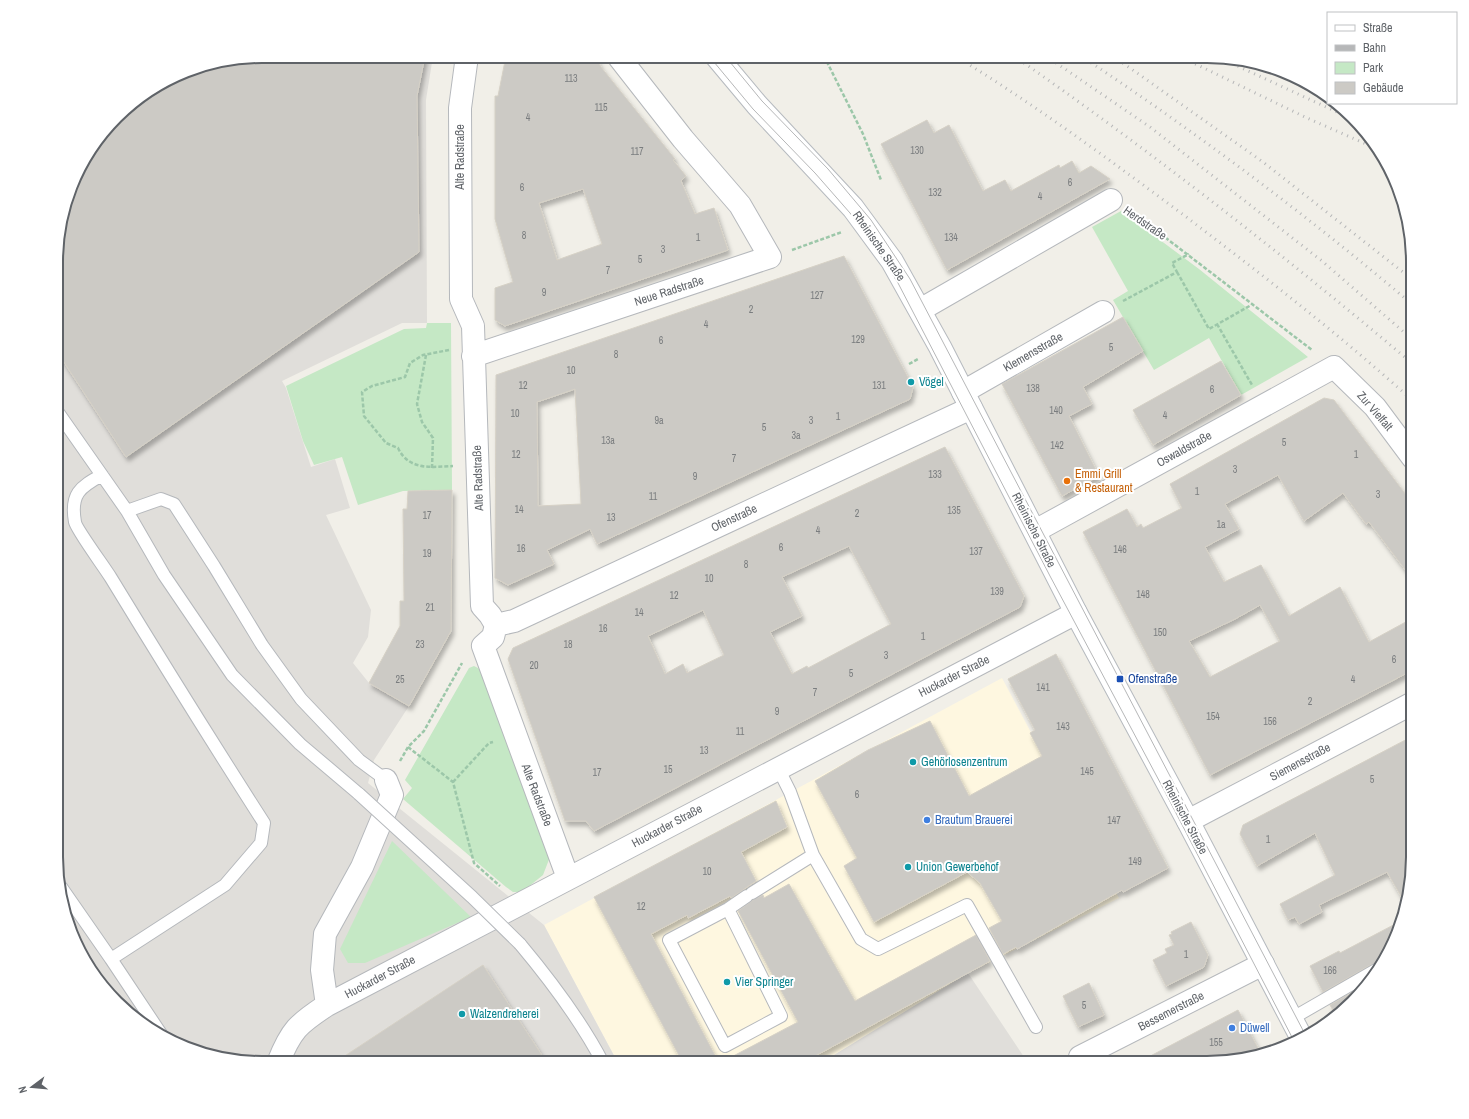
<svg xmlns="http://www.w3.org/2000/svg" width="1469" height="1119" viewBox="0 0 1469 1119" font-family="'Archivo Narrow',sans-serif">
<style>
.commercial{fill:#fef7e0}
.industrial{fill:#e0deda}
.green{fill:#c5e8c5}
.building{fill:#cccac5;stroke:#d6d1c6;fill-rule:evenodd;filter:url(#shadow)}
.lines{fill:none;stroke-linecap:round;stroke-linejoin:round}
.service-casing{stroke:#b5b8bc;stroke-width:14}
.minor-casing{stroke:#b5b8bc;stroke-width:24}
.secondary-casing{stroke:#b6babf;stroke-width:24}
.path{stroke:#9cc7a9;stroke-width:2.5;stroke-dasharray:4 2;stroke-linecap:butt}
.service{stroke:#fff;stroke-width:12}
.minor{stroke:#fff;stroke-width:22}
.secondary{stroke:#fff;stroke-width:22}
.tram{stroke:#b6b7b8;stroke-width:1}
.rail{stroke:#b6b7b8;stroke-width:3;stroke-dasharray:1 5;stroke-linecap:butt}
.service-bridge-casing{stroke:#b5b8bc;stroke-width:14;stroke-linecap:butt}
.service-bridge{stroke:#fff;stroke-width:12}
.culture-dot{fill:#0f9aa8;stroke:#fff;stroke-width:1.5}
.food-dot{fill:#e8710a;stroke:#fff;stroke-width:1.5}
.transit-dot{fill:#1a4fb4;stroke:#fff;stroke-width:1.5}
.shop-dot{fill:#3f7fe0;stroke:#fff;stroke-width:1.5}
.labels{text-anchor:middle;stroke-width:4;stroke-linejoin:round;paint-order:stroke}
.number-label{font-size:10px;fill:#7a7d7f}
.street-label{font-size:12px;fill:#5f6368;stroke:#fff}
.culture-label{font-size:12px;fill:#0d838f;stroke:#fff;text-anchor:start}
.food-label{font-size:12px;fill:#c56008;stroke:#fff;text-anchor:start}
.transit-label{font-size:12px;fill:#164399;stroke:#fff;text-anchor:start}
.shop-label{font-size:12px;fill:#366cbe;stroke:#fff;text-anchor:start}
.rim{fill:none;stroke:#5f6368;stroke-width:2}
</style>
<defs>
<filter id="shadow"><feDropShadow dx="2.5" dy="4.5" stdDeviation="2" flood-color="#0004"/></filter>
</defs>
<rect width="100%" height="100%" fill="#f1efe8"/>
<path class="commercial" d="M1002,678L1119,898L968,973L821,1063H618L544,925Z"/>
<path class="industrial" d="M262,56H433L426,100L427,323H402L282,381L286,388L311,467L335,459L350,508L326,515L371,610L368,637L353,663L369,683L409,706L374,760L368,783L544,925L618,1063H248L183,1047L126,1012L77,949L56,871L58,235L83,159L126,107L195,67Z
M968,973L1028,1063H821Z"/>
<path class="green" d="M1121,211L1199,269L1308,357L1241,395L1209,338L1154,370L1113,300L1128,291L1092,227Z
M427,323H451L452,490L403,491L358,505L342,457L314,465L303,441L286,386L404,329L426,328Z
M474,666L478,668L485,676L550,857L543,875L522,892H513L506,887L403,799L412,788L405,780L469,668Z
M392,841L471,917L365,963H348L340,949Z"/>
<path class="building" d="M262,56H425L417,96L419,252L126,457L58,353V235L83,159L126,107L195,67Z
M506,56H595L601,67L675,159L673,160L686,176L681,181L695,214L714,208L728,250L505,326L495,320V288L513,282L495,219V96H498ZM583,189L602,244L557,260L539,203Z
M927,120L934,133L949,125L983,191L1005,180L1011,191L1059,165L1060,168L1072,161L1079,173L1091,166L1110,179L947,270L881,144Z
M844,256L913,387L910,399L597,544L590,529L547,550L554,564L508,585L495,578L496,375ZM575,389L581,504L538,506L537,402Z
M1123,317L1143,351L1083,387L1092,404L1069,416L1099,476L1062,496L1002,384Z
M1221,361L1241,395L1153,445L1133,410Z
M1324,398L1334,400L1413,504V580L1369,522L1366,524L1343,493L1304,521L1278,475L1225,504L1239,529L1205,547L1224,582L1261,565L1289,616L1340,587L1369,642L1413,618V670L1210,775L1083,532L1127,509L1137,527L1141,524L1143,528L1182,508L1170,484ZM1260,605L1280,641L1210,677L1189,641L1235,619Z
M945,447L1024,596L1020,607L594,831L586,821H565L508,659L513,648ZM849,546L891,624L808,668L807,666L792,674L770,632L802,616L782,577ZM703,610L724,655L687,673L683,664L665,674L648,636Z
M452,490L451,631L409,706L369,683L400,626V601H404L403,509H407L408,491Z
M1056,654L1168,868L1123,892L1122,890L1017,949L1016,947L1003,954L989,928L1002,921L980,883L967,872L874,922L844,866L857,858L815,781L868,750L930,721L969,796L1042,756L1030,733L1035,730L1008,679Z
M1413,736V871L1405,903L1387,872L1319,905L1322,912L1299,924L1295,917L1288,920L1280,904L1335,875L1315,833L1257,866L1240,834L1243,825Z
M776,801L787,827L741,852L756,881L731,898L730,896L688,918L687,915L651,934L719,1063H683L594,897Z
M789,884L855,1001L976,935L990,961L802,1063H720L798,1022L738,911L753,900L763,895L764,898Z
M1401,921L1397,936L1380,964H1372L1323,992L1310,966L1339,951L1340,953Z
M1191,922L1208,955L1204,967L1166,986L1153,960L1167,953L1165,949L1174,945L1169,935L1172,934L1171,932Z
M483,965L547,1063H334Z
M1089,983L1104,1015L1078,1027L1063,996Z
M1368,983L1362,993L1335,1014L1330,1005Z
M1238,1010L1261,1054L1248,1059L1207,1063H1137Z"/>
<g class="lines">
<defs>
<path id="service" d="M57,411L127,511
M778,768L790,792L813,855L861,939L878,949L967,905L1036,1027
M359,794L300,744L232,675L164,575L127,511L161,499L174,504L214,566L262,645L301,699L359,760L386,780
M61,887L111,959L225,885L261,843L264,823C212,742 161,660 111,578C105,568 76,529 75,522C70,494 80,487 102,475
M752,893L813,855
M728,909L781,1016L725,1046L669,940L728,909L747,896
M520,944C551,981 580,1019 603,1063
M111,959L161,1034
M1291,1019L1376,970"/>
<path id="minor" d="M467,56L460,108L461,299L473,326L482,606L490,615L496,625L493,637L483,646L568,878
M920,310L1111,200
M473,356L770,257L740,205L683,139L618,56
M963,392L1103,312
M1035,531L1334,367L1375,407L1413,458
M496,625L514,621L971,408
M1188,821L1413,703
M327,1005L322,970L325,934L362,867L392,795L386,780
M1080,1057L1263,964
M278,1063C291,1030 298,1024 327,1005L1076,613"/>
<path id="secondary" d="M716,56L757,105L853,208L892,261L940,347L1076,613L1188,821L1302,1039"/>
</defs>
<use href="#service" class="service-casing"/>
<use href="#minor" class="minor-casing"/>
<use href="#secondary" class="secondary-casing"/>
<path class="path" d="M824,56L863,134L881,180
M1132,212L1312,350
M792,250L842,232
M1177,272L1209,329L1253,304
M1123,301L1177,272L1172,263L1189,254
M1217,324L1252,385
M449,350L423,355L410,363L405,377L372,386L362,392L364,416L386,443L398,448C409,471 432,467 453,466
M426,355L417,404L422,422L433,438L432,468
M909,364L918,359
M408,747L453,782L474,863L500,886
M400,761L408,747L424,731L462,663
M453,782L489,743L493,742"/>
<use href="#service" class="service"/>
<use href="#minor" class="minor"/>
<use href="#secondary" class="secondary"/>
<path class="tram" d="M709,56L753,109L815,173L850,213L870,239L898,283L1050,576L1163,788L1295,1043
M725,56L762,101L828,169L871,220L910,279L1306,1036"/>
<path class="rail" d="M955,56C1034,104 1107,158 1181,213C1260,273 1339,334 1413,401
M1014,56C1152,152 1285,256 1413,364
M1046,56L1150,127L1322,261L1413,340
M1081,56C1196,132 1308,216 1413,305
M1113,56L1263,162L1413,280
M1179,56L1307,118L1373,147
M1216,56L1352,119"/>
<defs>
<path id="service-bridge" d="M359,794L472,897L520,944"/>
</defs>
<use href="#service-bridge" class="service-bridge-casing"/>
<use href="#service-bridge" class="service-bridge"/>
</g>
<g class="culture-dot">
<circle cx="911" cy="382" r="4"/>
<circle cx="913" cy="762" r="4"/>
<circle cx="908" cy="867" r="4"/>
<circle cx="727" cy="982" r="4"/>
<circle cx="462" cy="1014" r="4"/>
</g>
<circle class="food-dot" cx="1067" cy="481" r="4"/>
<rect class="transit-dot" x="1116" y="675" width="8" height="8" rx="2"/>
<g class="shop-dot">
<circle cx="927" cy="820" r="4"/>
<circle cx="1232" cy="1028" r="4"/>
</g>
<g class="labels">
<g class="number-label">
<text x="571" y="82">113</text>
<text x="601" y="111">115</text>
<text x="528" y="121">4</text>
<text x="917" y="154">130</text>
<text x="637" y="155">117</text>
<text x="1070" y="186">6</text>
<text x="522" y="191">6</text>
<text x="935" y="196">132</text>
<text x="1040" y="200">4</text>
<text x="524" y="239">8</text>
<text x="698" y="241">1</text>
<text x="951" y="241">134</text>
<text x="663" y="253">3</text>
<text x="640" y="263">5</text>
<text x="608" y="274">7</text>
<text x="544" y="296">9</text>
<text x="817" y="299">127</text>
<text x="751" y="313">2</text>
<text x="706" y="328">4</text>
<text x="858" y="343">129</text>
<text x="661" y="344">6</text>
<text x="1111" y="351">5</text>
<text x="616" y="358">8</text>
<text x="571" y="374">10</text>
<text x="523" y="389">12</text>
<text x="879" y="389">131</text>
<text x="1033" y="392">138</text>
<text x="1212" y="393">6</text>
<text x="1056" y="414">140</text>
<text x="515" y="417">10</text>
<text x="1165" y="419">4</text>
<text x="838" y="420">1</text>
<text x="659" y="424">9a</text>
<text x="811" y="424">3</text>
<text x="764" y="431">5</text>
<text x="796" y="439">3a</text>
<text x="608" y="444">13a</text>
<text x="1284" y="446">5</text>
<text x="1057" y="449">142</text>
<text x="516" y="458">12</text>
<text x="1356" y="458">1</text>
<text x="734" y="462">7</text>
<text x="1235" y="473">3</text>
<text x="935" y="478">133</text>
<text x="695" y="480">9</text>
<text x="1197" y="495">1</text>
<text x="1378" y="498">3</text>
<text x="653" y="500">11</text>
<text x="519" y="513">14</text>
<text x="954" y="514">135</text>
<text x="857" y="517">2</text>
<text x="427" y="519">17</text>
<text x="611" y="521">13</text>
<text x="1221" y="528">1a</text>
<text x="818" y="534">4</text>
<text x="781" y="551">6</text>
<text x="521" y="552">16</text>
<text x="1120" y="553">146</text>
<text x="976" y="555">137</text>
<text x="427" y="557">19</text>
<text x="746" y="568">8</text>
<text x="709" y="582">10</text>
<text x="997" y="595">139</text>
<text x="1143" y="598">148</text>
<text x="674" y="599">12</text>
<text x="430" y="611">21</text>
<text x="639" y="616">14</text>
<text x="603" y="632">16</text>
<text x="1160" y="636">150</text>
<text x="923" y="640">1</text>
<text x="420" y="648">23</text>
<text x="568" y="648">18</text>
<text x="886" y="659">3</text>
<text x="1394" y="663">6</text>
<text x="534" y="669">20</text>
<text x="851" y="677">5</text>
<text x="400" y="683">25</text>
<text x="1353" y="683">4</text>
<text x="1043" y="691">141</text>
<text x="815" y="696">7</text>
<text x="1310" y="705">2</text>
<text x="777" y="715">9</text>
<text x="1213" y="720">154</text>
<text x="1270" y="725">156</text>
<text x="1063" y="730">143</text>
<text x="740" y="735">11</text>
<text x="704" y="754">13</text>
<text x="668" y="773">15</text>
<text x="1087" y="775">145</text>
<text x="597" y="776">17</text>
<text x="1372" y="783">5</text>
<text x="857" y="798">6</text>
<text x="1114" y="824">147</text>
<text x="1268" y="843">1</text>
<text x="1135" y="865">149</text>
<text x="707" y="875">10</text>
<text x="641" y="910">12</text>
<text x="1186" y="958">1</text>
<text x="1330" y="974">166</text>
<text x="1084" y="1009">5</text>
<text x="1216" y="1046">155</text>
</g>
<g class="street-label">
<text transform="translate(460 157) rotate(-90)" y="4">Alte Radstraße</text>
<text transform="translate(1145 223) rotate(35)" y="4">Herdstraße</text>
<text transform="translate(879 246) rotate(55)" y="4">Rheinische Straße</text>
<text transform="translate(669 291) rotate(-18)" y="4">Neue Radstraße</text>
<text transform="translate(1033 352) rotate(-30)" y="4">Klemensstraße</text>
<text transform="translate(1375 411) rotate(49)" y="4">Zur Vielfalt</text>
<text transform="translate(1184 449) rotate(-29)" y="4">Oswaldstraße</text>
<text transform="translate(478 478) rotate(-92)" y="4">Alte Radstraße</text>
<text transform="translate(734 518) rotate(-25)" y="4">Ofenstraße</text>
<text transform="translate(1034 530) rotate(63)" y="4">Rheinische Straße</text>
<text transform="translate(954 676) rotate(-27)" y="4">Huckarder Straße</text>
<text transform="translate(1300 762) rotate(-28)" y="4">Siemensstraße</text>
<text transform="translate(537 795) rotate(69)" y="4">Alte Radstraße</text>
<text transform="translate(1185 817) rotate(62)" y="4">Rheinische Straße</text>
<text transform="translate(667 826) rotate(-28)" y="4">Huckarder Straße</text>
<text transform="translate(380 977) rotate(-28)" y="4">Huckarder Straße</text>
<text transform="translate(1171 1011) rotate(-27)" y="4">Bessemerstraße</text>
</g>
<g class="culture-label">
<text x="919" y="386">Vögel</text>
<text x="921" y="766">Gehörlosenzentrum</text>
<text x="916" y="871">Union Gewerbehof</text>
<text x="735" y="986">Vier Springer</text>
<text x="470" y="1018">Walzendreherei</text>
</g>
<g class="food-label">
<text x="1075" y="478">Emmi Grill<tspan x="1075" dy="14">&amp; Restaurant</tspan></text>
</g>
<g class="transit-label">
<text x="1128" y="683">Ofenstraße</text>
</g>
<g class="shop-label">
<text x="935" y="824">Brautum Brauerei</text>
<text x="1240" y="1032">Düwell</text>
</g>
</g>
<path d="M0 0H1469V1119H0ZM262 63H1207A199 199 0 0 1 1406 262V857A199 199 0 0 1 1207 1056H262A199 199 0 0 1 63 857V262A199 199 0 0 1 262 63Z" fill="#fff" fill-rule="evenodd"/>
<path class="rim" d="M262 63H1207A199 199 0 0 1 1406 262V857A199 199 0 0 1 1207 1056H262A199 199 0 0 1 63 857V262A199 199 0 0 1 262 63Z"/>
<rect x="1327" y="12" width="130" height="92" fill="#ffffff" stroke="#bfc1c3"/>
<rect x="1335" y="25" width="20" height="6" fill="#ffffff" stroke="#bfc1c3"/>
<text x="1363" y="32" font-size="12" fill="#5f6368">Straße</text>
<rect x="1335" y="45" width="20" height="6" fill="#b6b7b8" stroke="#bfc1c3"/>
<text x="1363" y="52" font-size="12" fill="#5f6368">Bahn</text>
<rect x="1335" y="62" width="20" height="12" fill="#c5e8c5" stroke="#bfc1c3"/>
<text x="1363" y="72" font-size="12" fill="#5f6368">Park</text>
<rect x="1335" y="82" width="20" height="12" fill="#cccac5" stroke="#bfc1c3"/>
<text x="1363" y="92" font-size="12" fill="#5f6368">Gebäude</text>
<g transform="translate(32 1087) rotate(254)" stroke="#ffffff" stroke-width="3" paint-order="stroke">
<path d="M0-3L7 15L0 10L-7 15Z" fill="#5f6368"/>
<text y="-6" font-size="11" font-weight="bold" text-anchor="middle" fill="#5f6368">N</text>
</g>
</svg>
